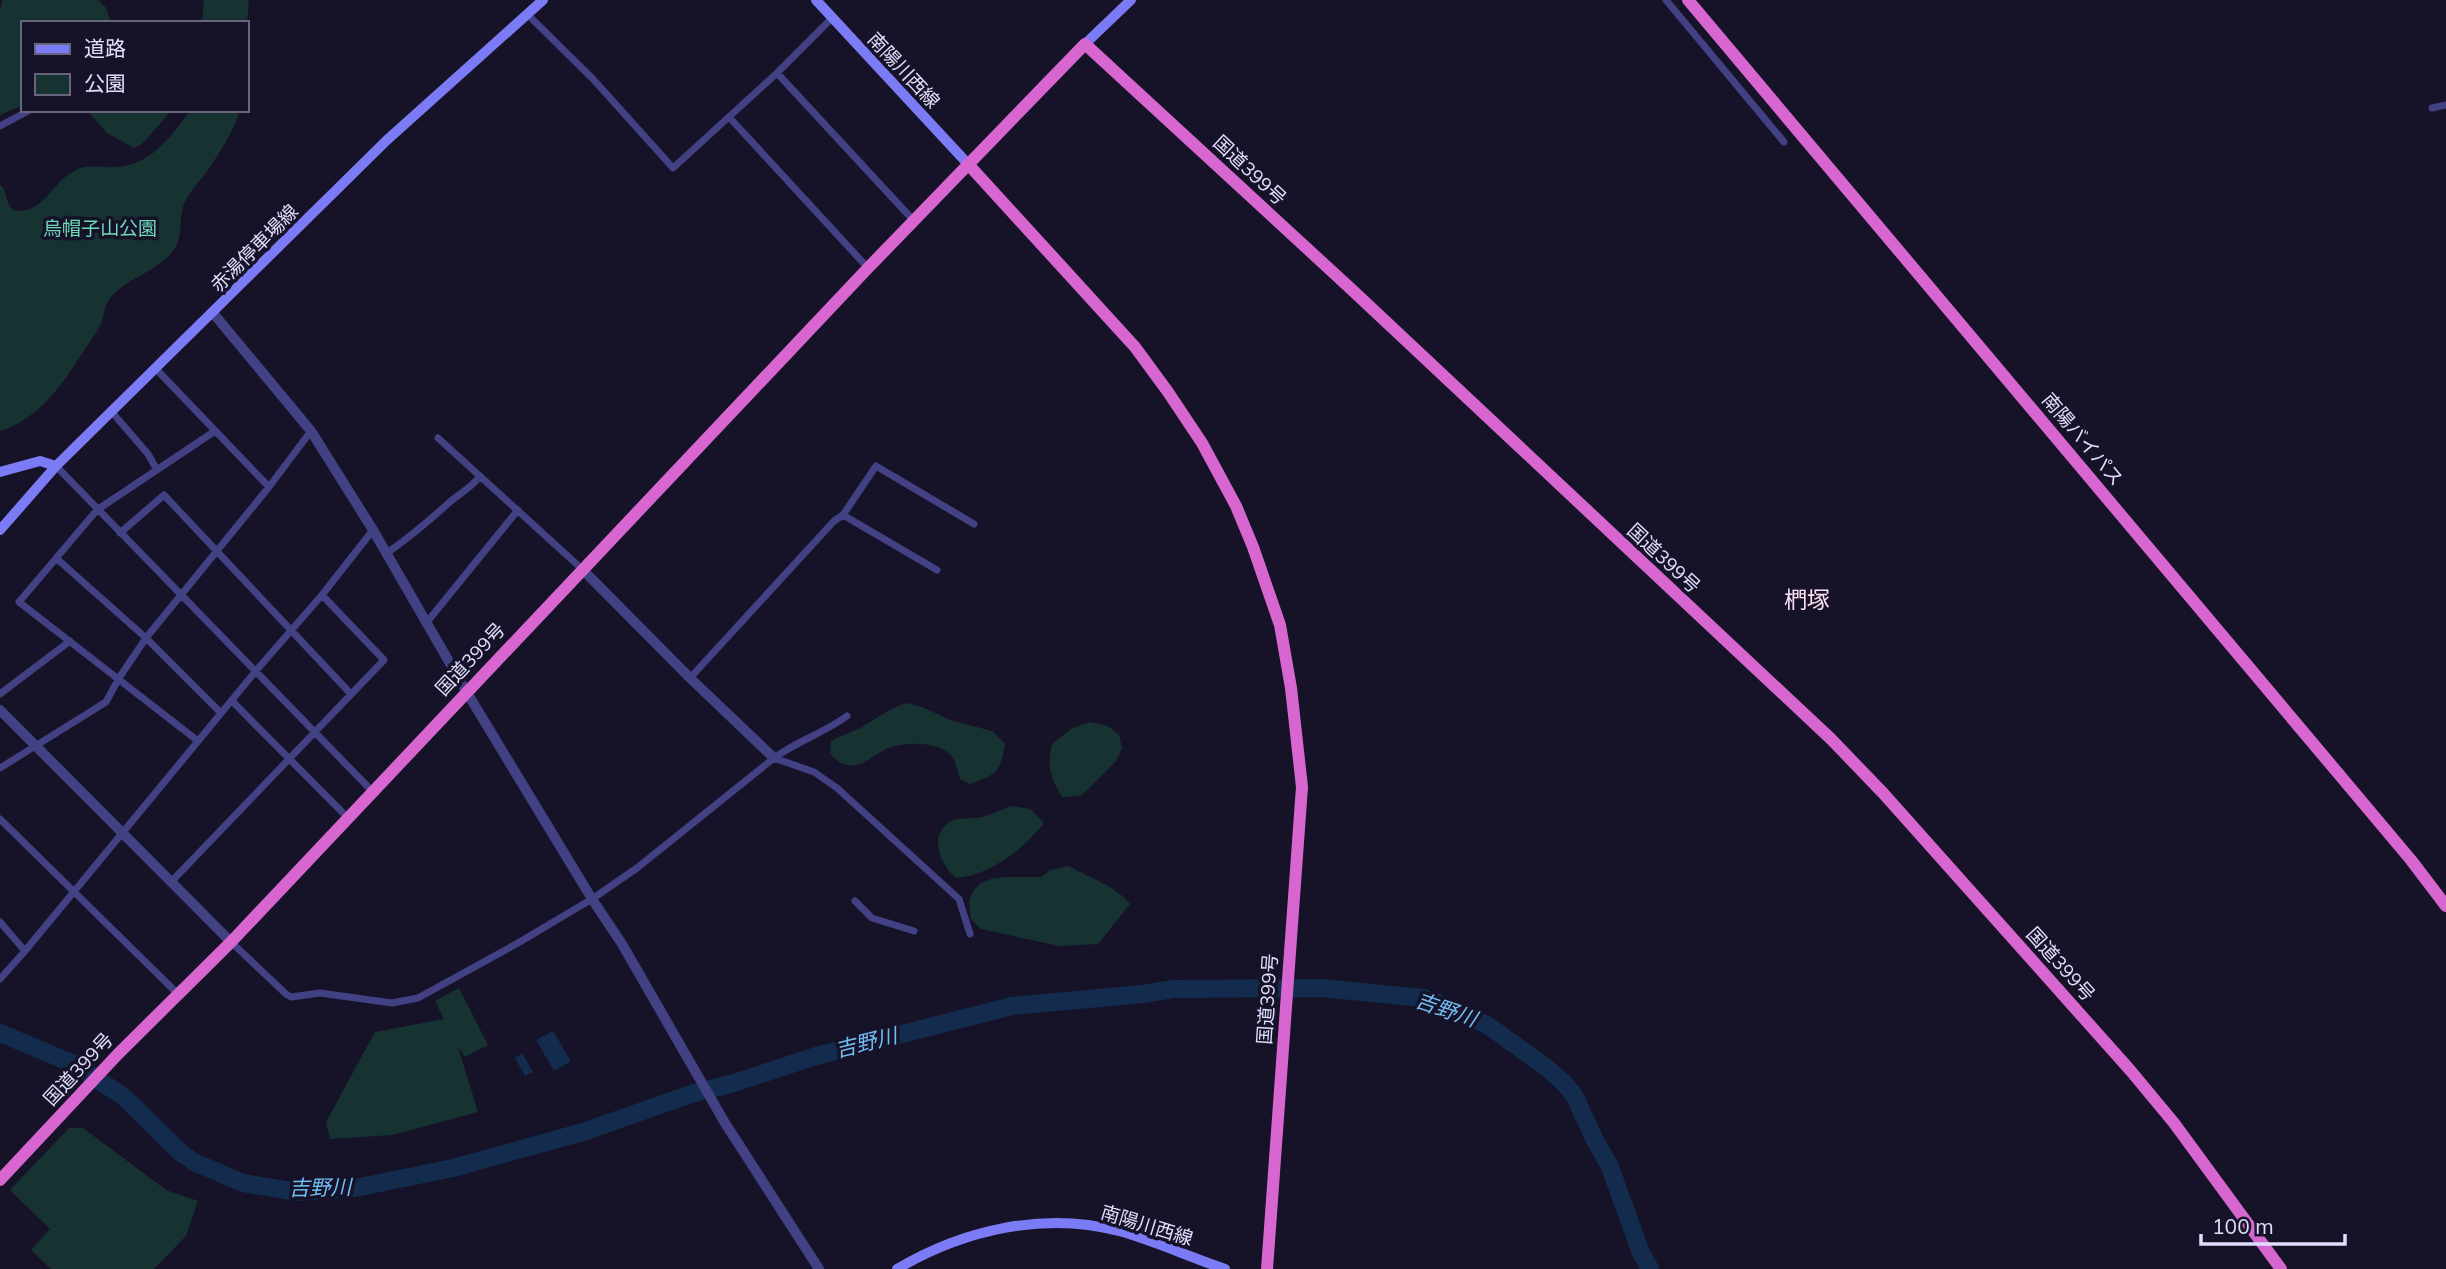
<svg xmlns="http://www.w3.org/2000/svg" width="2446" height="1269" viewBox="0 0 2446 1269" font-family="Mulish,'Noto Sans JP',sans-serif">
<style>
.green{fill:#163331}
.water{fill:#132b4d}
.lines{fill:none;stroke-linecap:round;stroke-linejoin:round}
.river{stroke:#132b4d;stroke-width:18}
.minor{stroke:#424184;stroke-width:7}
.tertiary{stroke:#424184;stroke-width:10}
.secondary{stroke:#7b7cf5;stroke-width:10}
.trunk{stroke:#d866d0;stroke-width:12}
.labels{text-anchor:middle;stroke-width:7;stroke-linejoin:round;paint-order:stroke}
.street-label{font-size:19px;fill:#e0ddfd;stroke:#161329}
.park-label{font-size:19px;fill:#6dd9ba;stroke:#161329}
.water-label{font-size:21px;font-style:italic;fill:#73bdf5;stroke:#161329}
.quarter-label{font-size:23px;fill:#fddff3;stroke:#161329}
</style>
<rect width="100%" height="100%" fill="#161329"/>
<path class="green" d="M3,0H98L106,8L111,23H23V105L0,115V9Z
M204,0H249L247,23H202Z
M87,110H172L143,143L134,148L107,133Z
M191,110H240C233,132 220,153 207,171C200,181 190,191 185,202C177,218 185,237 172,252C155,274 125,277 109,300C104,307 104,317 100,325C96,334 89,343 83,352C62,385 39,419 0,431V185L3,187L9,205L13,210C45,216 51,180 78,169C90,164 104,168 116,167C152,165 171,136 191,110Z
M907,703L922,707L950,720L992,731L1005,744C1000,773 997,774 970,784L960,779C958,772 956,763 953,758C941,740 901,741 884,750C872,756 859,770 844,764C839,763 834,757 830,754L831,741C841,735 853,732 862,727C878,718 889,708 907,703Z
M1090,722L1108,726L1119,735L1122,748L1116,761L1081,796L1062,797C1050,776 1047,767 1052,744L1071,729Z
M1012,806L1030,809L1044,823C1024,849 989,876 956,878C941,865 928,838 949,822C957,817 967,819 976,818C988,817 1000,810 1012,806Z
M1068,866C1088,877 1116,886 1130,904L1098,944L1059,946L981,929L971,919L969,901L974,890L980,884L991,879L1008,877H1041L1051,870Z
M459,988L488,1045L465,1057L458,1047L478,1112L392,1135L330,1139L326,1122L375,1032L444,1019L435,1001Z
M69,1128H83L166,1190L198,1201L186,1236L154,1269H51L31,1250L50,1229L10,1190Z"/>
<path class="water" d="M553,1031L571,1061L554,1071L536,1040Z
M522,1053L533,1072L525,1076L515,1058Z"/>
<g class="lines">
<path class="river" d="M0,1033L74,1064L124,1097L180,1152L194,1162L243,1183L297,1192L355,1188L453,1168L583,1132L691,1094L734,1083L816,1056L1012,1006L1143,994L1173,989L1321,988L1423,998L1445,1005L1489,1026L1547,1068L1564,1083L1574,1095L1595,1140L1610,1167L1641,1253L1650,1269"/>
<path class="minor" d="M1666,0L1784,142
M527,14L593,79L673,168L777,73L832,18
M777,73L914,221
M2432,108L2446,105
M729,117L868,268
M0,126L30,110
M156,369L269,487
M111,411L148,454L157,470
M438,438L582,569
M56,466L372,791
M843,515L937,570
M120,533L164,495L351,694
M387,553C410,537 430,520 451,501C462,492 472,487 480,476
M56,558L146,638L221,713
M427,622L518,510
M690,678L834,521L843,515L876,466L974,524
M0,694L70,641
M232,701L348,818
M198,741L19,602L97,510L215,431
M774,758L814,772L837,788L959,899L970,934
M0,768L106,702L119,678L146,638L269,487L311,431
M0,819L178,994
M172,881L384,660L322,595
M855,901L872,918L914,931
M0,922L25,951
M231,942L286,994L291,997L320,993L392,1003L418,998L518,943L592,899L637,868L774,758C797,741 824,733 847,716
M0,979L25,951L255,672L322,595L373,530"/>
<path class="tertiary" d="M213,313L311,431L373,530L466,691L592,899L622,944L725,1123L819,1269
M582,569L690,678L774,758
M0,710L231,942"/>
<path class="secondary" d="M816,0L968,164
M1085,44L1131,0
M0,472L40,461L56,466
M0,530L56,466L387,140L543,0
M897,1269C963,1230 1044,1211 1119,1231C1155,1241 1189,1257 1225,1269"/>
<path class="trunk" d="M1688,0L2411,860L2446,906
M968,164L1135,347L1168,392L1202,443L1236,506L1253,547L1280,625L1291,688L1302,787L1267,1269
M0,1180L118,1054L231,942L868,268L1085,44L1350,288L1831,739L1883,793L2130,1070L2174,1123L2281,1269"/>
</g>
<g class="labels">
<g class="street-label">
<text transform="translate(904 70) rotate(47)" y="7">南陽川西線</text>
<text transform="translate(1250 170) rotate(43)" y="7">国道399号</text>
<text transform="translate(254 248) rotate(-45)" y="7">赤湯停車場線</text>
<text transform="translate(2083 439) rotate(50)" y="7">南陽バイパス</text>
<text transform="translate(1664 558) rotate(43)" y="7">国道399号</text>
<text transform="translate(470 659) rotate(-47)" y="7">国道399号</text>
<text transform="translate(2061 964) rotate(48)" y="7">国道399号</text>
<text transform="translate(1267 999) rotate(-86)" y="7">国道399号</text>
<text transform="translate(78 1069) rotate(-47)" y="7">国道399号</text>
<text transform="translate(1147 1225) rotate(17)" y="7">南陽川西線</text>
</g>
<g class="park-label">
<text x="100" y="235">烏帽子山公園</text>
</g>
<g class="water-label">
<text transform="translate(1446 1010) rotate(19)" y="7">吉野川</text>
<text transform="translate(866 1043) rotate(-14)" y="7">吉野川</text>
<text transform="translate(320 1188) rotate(-1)" y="7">吉野川</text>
</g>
<g class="quarter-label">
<text x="1807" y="608">椚塚</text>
</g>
</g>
<rect x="21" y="21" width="228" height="91" fill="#161329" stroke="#67647e" stroke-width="2"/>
<rect x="35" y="44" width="35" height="10" fill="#7b7cf5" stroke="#67647e" stroke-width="2"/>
<text x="84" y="56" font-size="21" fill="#e0ddfd">道路</text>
<rect x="35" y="74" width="35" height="21" fill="#163331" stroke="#67647e" stroke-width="2"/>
<text x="84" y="91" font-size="21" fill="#e0ddfd">公園</text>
<path d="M2201 1234v10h144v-10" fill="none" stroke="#e0ddfd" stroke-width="3.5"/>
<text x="2212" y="1234" font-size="21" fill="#e0ddfd" stroke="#161329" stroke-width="5" paint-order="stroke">100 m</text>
</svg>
